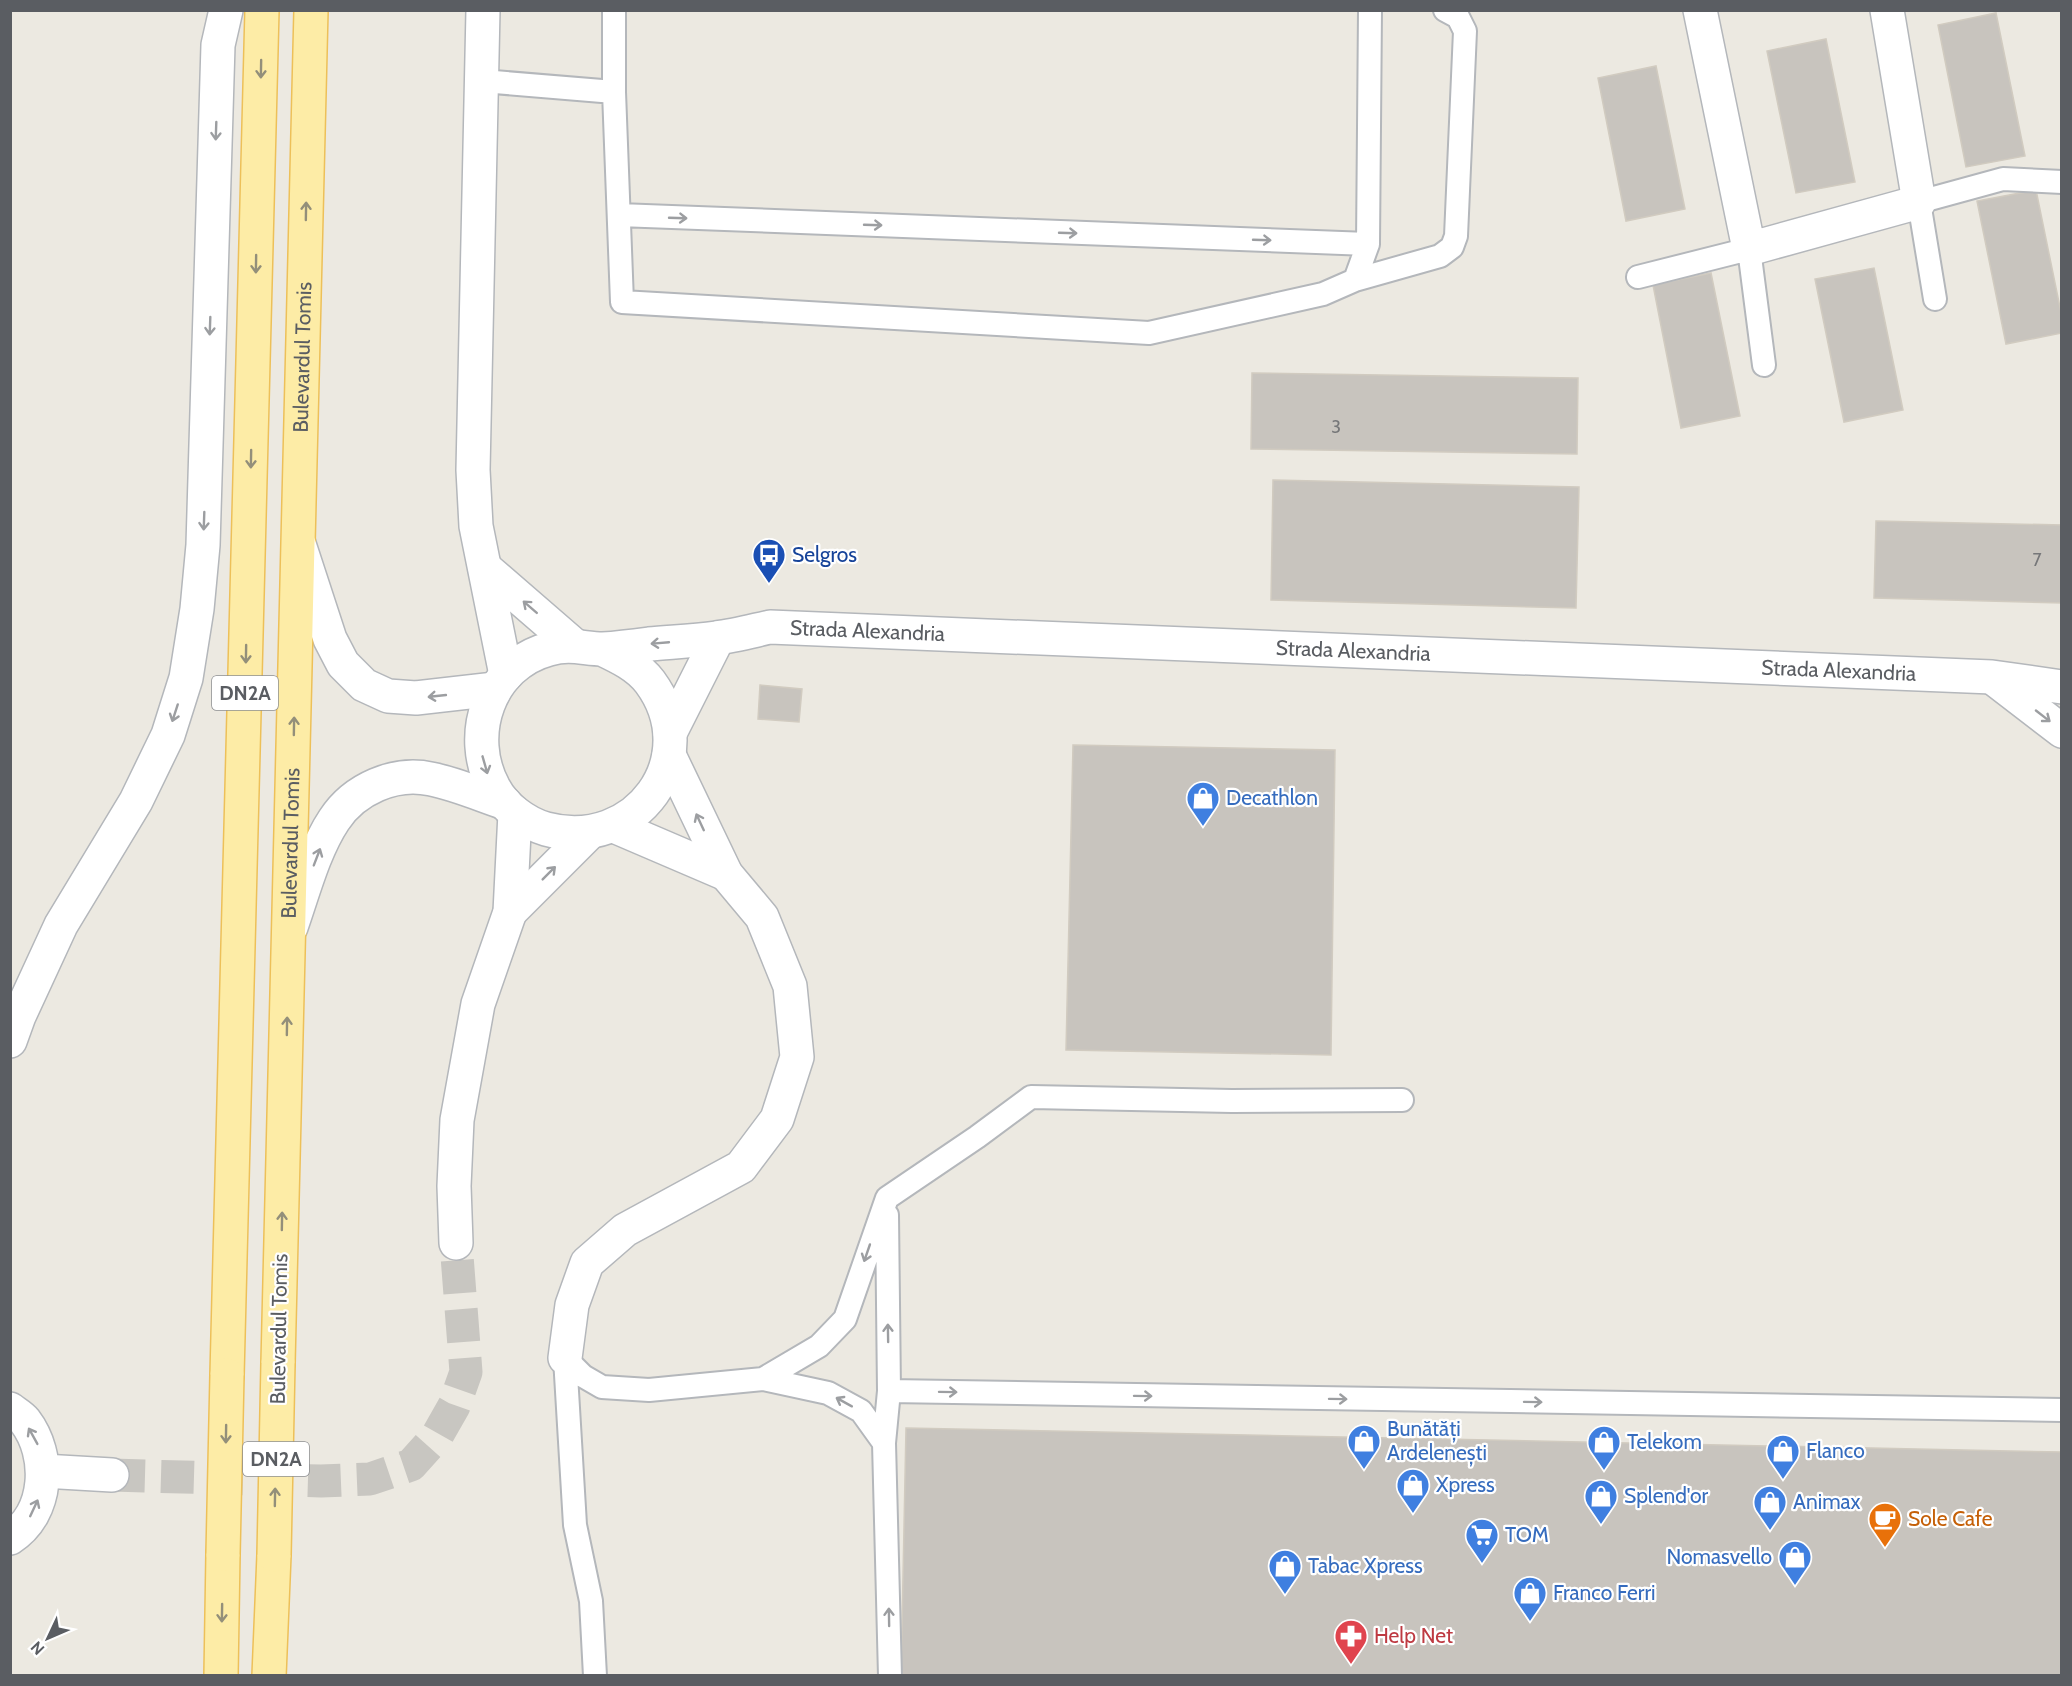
<svg xmlns="http://www.w3.org/2000/svg" width="2072" height="1686" viewBox="0 0 2072 1686" font-family="Cabin,sans-serif">
<style>
.building{fill:#c8c4be;stroke:#d1cbc0;stroke-width:1.5}
.lines{fill:none;stroke-linecap:round;stroke-linejoin:round}
.street-tunnel{stroke:#c8c6c1;stroke-width:33;stroke-dasharray:33 16;stroke-linecap:butt}
.lane-casing{stroke:#b4b7bb;stroke-width:26}
.street-casing{stroke:#b4b7bb;stroke-width:36}
.primary-casing{stroke:#edc059;stroke-width:36}
.lane{stroke:#fff;stroke-width:22}
.street{stroke:#fff;stroke-width:33}
.primary{stroke:#fdeca6;stroke-width:33}
.primary-bridge-casing{stroke:#edc059;stroke-width:36;stroke-linecap:butt}
.primary-bridge{stroke:#fdeca6;stroke-width:33}
.oneway{stroke:#938f7a}
.oneway2{stroke:#9c9ea1}
.labels{text-anchor:middle;stroke-width:4.5;stroke-linejoin:round;paint-order:stroke}
.number-label{font-size:18px;fill:#767779}
.shield{fill:#fff;stroke:#8c8e91;stroke-width:1.5}
.shield-label{font-size:20px;font-weight:bold;fill:#5a5d62}
.street-label{font-size:21px;fill:#5a5d62;stroke:#fff}
.transit-label{font-size:21px;fill:#164399;stroke:#fff;text-anchor:start}
.shop-label{font-size:21px;fill:#366cbe;stroke:#fff;text-anchor:start}
.food-label{font-size:21px;fill:#c56008;stroke:#fff;text-anchor:start}
.health-label{font-size:21px;fill:#be3a42;stroke:#fff;text-anchor:start}
</style>
<rect width="100%" height="100%" fill="#ece9e1"/>
<path class="building" d="M1996,13L2025,156L1966,167L1938,25Z
M1826,39L1855,182L1796,193L1767,51Z
M1656,66L1685,209L1626,221L1598,78Z
M2036,190L2062,317V333L2006,344L1977,201Z
M1874,268L1903,410L1844,422L1815,279Z
M1711,273L1740,416L1681,428L1653,285Z
M1252,373L1578,378L1577,454L1251,449Z
M1273,480L1579,487L1576,608L1271,600Z
M1876,521L2062,525V603L1874,598Z
M760,685L802,689L799,722L758,719Z
M1073,745L1335,750L1331,1055L1066,1050Z
M906,1428L2062,1452V1676H901Z"/>
<g class="lines">
<path class="street-tunnel" d="M112,1475L321,1481L370,1479L411,1465L437,1436L454,1406L466,1372L456,1243"/>
<defs>
<path id="lane" d="M614,10V92L622,302L1149,333L1323,294L1355,280L1368,244L1370,10
M482,81L614,92
M619,215L1368,244
M1638,277L1749,249L1764,365
M1355,280L1440,256L1452,247L1456,236L1465,31L1458,17L1445,10
M1935,299L1919,202L2003,179L2062,182
M887,1215L889,1391L884,1443L890,1676
M565,1358L583,1376L602,1387L649,1390L763,1379L828,1393L861,1411L884,1443
M565,1358L575,1525L591,1601L595,1676
M763,1379L819,1346L845,1319L887,1198L977,1137L1031,1097L1232,1101L1402,1100
M889,1391L2062,1410"/>
<g id="street">
<path d="M483,10L473,470L476,526L506,675"/>
<path d="M1700,10L1749,249L1919,202L1887,10"/>
<path d="M299,544L330,639L343,664L364,685L388,696L416,698L495,689"/>
<path d="M485,568L574,645"/>
<path id="s1" d="M602,649C619,657 638,666 650,682C706,758 636,853 546,829C525,823 504,807 494,788C465,735 489,665 549,649C571,643 584,649 603,649C618,648 634,646 649,644C671,642 694,641 716,638C734,636 752,631 770,627L1992,677L2062,687"/>
<path d="M1993,678L2062,731"/>
<path d="M670,733L718,638"/>
<path d="M614,826L726,874"/>
<path d="M510,912L589,833"/>
<path d="M291,927C303,893 314,850 334,820C354,789 395,771 431,779C456,784 481,795 505,803"/>
<path d="M10,1041L19,1016L61,925L136,801L168,735L186,678L197,609L203,545L218,45L226,10"/>
<path d="M456,1243L454,1186L457,1120L478,1004L510,912L515,813"/>
<path d="M565,1358L572,1305L587,1263L625,1230L741,1167L777,1119L797,1057L790,986L762,917L726,874L669,755"/>
<path d="M10,1409C15,1413 21,1416 25,1421C51,1455 49,1513 10,1538"/>
<path d="M43,1471L112,1475"/>
</g>
<g id="primary">
<path id="s2" d="M278,1363L311,10"/>
<path d="M227,1375L262,10"/>
<path d="M221,1676L223,1554"/>
<path d="M269,1676L274,1555"/>
</g>
</defs>
<use href="#lane" class="lane-casing"/>
<use href="#street" class="street-casing"/>
<use href="#primary" class="primary-casing"/>
<use href="#lane" class="lane"/>
<use href="#street" class="street"/>
<use href="#primary" class="primary"/>
<defs>
<path id="primary-bridge" d="M223,1554L227,1375
M274,1555L278,1363"/>
</defs>
<use href="#primary-bridge" class="primary-bridge-casing"/>
<use href="#primary-bridge" class="primary-bridge"/>
</g>
<defs><path id="oneway-shaft" d="M-6 0H5M1.5-3L5.5 0L1.5 3" fill="none" stroke-width="1.6" stroke-linecap="round" stroke-linejoin="round" transform="scale(1.5)"/></defs>
<g class="oneway">
<use href="#oneway-shaft" transform="translate(261 69) rotate(91)"/>
<use href="#oneway-shaft" transform="translate(306 211) rotate(-89)"/>
<use href="#oneway-shaft" transform="translate(256 264) rotate(91)"/>
<use href="#oneway-shaft" transform="translate(251 459) rotate(91)"/>
<use href="#oneway-shaft" transform="translate(246 654) rotate(91)"/>
<use href="#oneway-shaft" transform="translate(294 726) rotate(-89)"/>
<use href="#oneway-shaft" transform="translate(287 1026) rotate(-89)"/>
<use href="#oneway-shaft" transform="translate(282 1221) rotate(-89)"/>
<use href="#oneway-shaft" transform="translate(226 1434) rotate(91)"/>
<use href="#oneway-shaft" transform="translate(275 1497) rotate(-89)"/>
<use href="#oneway-shaft" transform="translate(222 1613) rotate(91)"/>
</g>
<g class="oneway2">
<use href="#oneway-shaft" transform="translate(216 131) rotate(92)"/>
<use href="#oneway-shaft" transform="translate(678 218) rotate(2)"/>
<use href="#oneway-shaft" transform="translate(873 225) rotate(2)"/>
<use href="#oneway-shaft" transform="translate(1068 233) rotate(2)"/>
<use href="#oneway-shaft" transform="translate(1262 240) rotate(2)"/>
<use href="#oneway-shaft" transform="translate(210 326) rotate(92)"/>
<use href="#oneway-shaft" transform="translate(204 521) rotate(92)"/>
<use href="#oneway-shaft" transform="translate(530 607) rotate(-139)"/>
<use href="#oneway-shaft" transform="translate(660 643) rotate(175)"/>
<use href="#oneway-shaft" transform="translate(437 696) rotate(174)"/>
<use href="#oneway-shaft" transform="translate(175 713) rotate(108)"/>
<use href="#oneway-shaft" transform="translate(2043 716) rotate(38)"/>
<use href="#oneway-shaft" transform="translate(485 765) rotate(74)"/>
<use href="#oneway-shaft" transform="translate(700 822) rotate(-115)"/>
<use href="#oneway-shaft" transform="translate(317 857) rotate(-69)"/>
<use href="#oneway-shaft" transform="translate(549 873) rotate(-45)"/>
<use href="#oneway-shaft" transform="translate(867 1253) rotate(109)"/>
<use href="#oneway-shaft" transform="translate(888 1333) rotate(-91)"/>
<use href="#oneway-shaft" transform="translate(948 1392) rotate(1)"/>
<use href="#oneway-shaft" transform="translate(1143 1396) rotate(1)"/>
<use href="#oneway-shaft" transform="translate(1338 1399) rotate(1)"/>
<use href="#oneway-shaft" transform="translate(844 1402) rotate(-151)"/>
<use href="#oneway-shaft" transform="translate(1533 1402) rotate(1)"/>
<use href="#oneway-shaft" transform="translate(33 1436) rotate(-119)"/>
<use href="#oneway-shaft" transform="translate(34 1508) rotate(-65)"/>
<use href="#oneway-shaft" transform="translate(889 1617) rotate(-91)"/>
</g>
<defs>
<symbol id="bus-pin" viewBox="-11 -11 22 30"><path d="M0 17L-7.5 6A9.5 9.5 0 1 1 7.5 6Z" fill="#1a4fb4" stroke="#fff"/><path d="M-5-6H5V4H4V6H2V4H-2V6H-4V4H-5ZM-3.5-4V0h7V-4ZM-3.5 1.2v1.5H-2V1.2ZM2 1.2v1.5H3.5V1.2Z" fill="#fff"/></symbol>
<symbol id="shop-pin" viewBox="-11 -11 22 30"><path d="M0 17L-7.5 6A9.5 9.5 0 1 1 7.5 6Z" fill="#3f7fe0" stroke="#fff"/><path d="M-5-2.5h2.3a2.7 3.5 0 0 1 5.4 0H5L5.5 6h-11ZM-1.5-2.5h3a1.5 2.3 0 0 0-3 0Z" fill="#fff"/></symbol>
<symbol id="cafe-pin" viewBox="-11 -11 22 30"><path d="M0 17L-7.5 6A9.5 9.5 0 1 1 7.5 6Z" fill="#e8710a" stroke="#fff"/><path d="M-5.5-4.5H6V0H3Q3 3.5 0 3.5H-2.5Q-5.5 3.5-5.5 0ZM3-3.2v2h1.7v-2ZM-6 4.5H4V6H-6Z" fill="#fff"/></symbol>
<symbol id="supermarket-pin" viewBox="-11 -11 22 30"><path d="M0 17L-7.5 6A9.5 9.5 0 1 1 7.5 6Z" fill="#3f7fe0" stroke="#fff"/><path d="M-6-5.5h2.5l.6 2H6L4.5 2H-2.5L-4.4-4H-6ZM-1.5 3.2a1.3 1.3 0 1 0 .1 0ZM3 3.2a1.3 1.3 0 1 0 .1 0Z" fill="#fff"/></symbol>
<symbol id="pharmacy-pin" viewBox="-11 -11 22 30"><path d="M0 17L-7.5 6A9.5 9.5 0 1 1 7.5 6Z" fill="#e0444e" stroke="#fff"/><path d="M-2-6h4v4h4v4h-4v4h-4v-4h-4v-4h4Z" fill="#fff"/></symbol>
</defs>
<g fill-rule="evenodd">
<use href="#bus-pin" x="750" y="536" width="38" height="52"/>
<use href="#shop-pin" x="1184" y="779" width="38" height="52"/>
<use href="#shop-pin" x="1345" y="1422" width="38" height="52"/>
<use href="#shop-pin" x="1585" y="1423" width="38" height="52"/>
<use href="#shop-pin" x="1764" y="1432" width="38" height="52"/>
<use href="#shop-pin" x="1394" y="1466" width="38" height="52"/>
<use href="#shop-pin" x="1582" y="1477" width="38" height="52"/>
<use href="#shop-pin" x="1751" y="1483" width="38" height="52"/>
<use href="#cafe-pin" x="1866" y="1500" width="38" height="52"/>
<use href="#supermarket-pin" x="1463" y="1516" width="38" height="52"/>
<use href="#shop-pin" x="1776" y="1538" width="38" height="52"/>
<use href="#shop-pin" x="1266" y="1547" width="38" height="52"/>
<use href="#shop-pin" x="1511" y="1574" width="38" height="52"/>
<use href="#pharmacy-pin" x="1332" y="1617" width="38" height="52"/>
</g>
<g class="labels">
<g class="number-label">
<text x="1336" y="433">3</text>
<text x="2037" y="566">7</text>
</g>
<g class="shield">
<rect x="212" y="676" width="66" height="34" rx="4.5"/>
<rect x="243" y="1442" width="66" height="34" rx="4.5"/>
</g>
<g class="shield-label">
<text x="245" y="700">DN2A</text>
<text x="276" y="1466">DN2A</text>
</g>
<g class="street-label">
<text dy="7" stroke="none"><textPath href="#s2" startOffset="1006">Bulevardul Tomis</textPath></text>
<text dy="7" stroke="none"><textPath href="#s1" startOffset="858">Strada Alexandria</textPath></text>
<text dy="7" stroke="none"><textPath href="#s1" startOffset="1344">Strada Alexandria</textPath></text>
<text dy="7" stroke="none"><textPath href="#s1" startOffset="1830">Strada Alexandria</textPath></text>
<text dy="7" stroke="none"><textPath href="#s2" startOffset="520">Bulevardul Tomis</textPath></text>
<text transform="translate(279 1329) rotate(-89)" y="7">Bulevardul Tomis</text>
</g>
<g class="transit-label">
<text x="792" y="562">Selgros</text>
</g>
<g class="shop-label">
<text x="1226" y="805">Decathlon</text>
<text x="1387" y="1436">Bunătăți<tspan x="1387" dy="24">Ardelenești</tspan></text>
<text x="1627" y="1449">Telekom</text>
<text x="1806" y="1458">Flanco</text>
<text x="1436" y="1492">Xpress</text>
<text x="1624" y="1503">Splend'or</text>
<text x="1793" y="1509">Animax</text>
<text x="1505" y="1542">TOM</text>
<text x="1772" y="1564" text-anchor="end">Nomasvello</text>
<text x="1308" y="1573">Tabac Xpress</text>
<text x="1553" y="1600">Franco Ferri</text>
</g>
<g class="food-label">
<text x="1908" y="1526">Sole Cafe</text>
</g>
<g class="health-label">
<text x="1374" y="1643">Help Net</text>
</g>
</g>
<rect width="2072" height="1686" fill="none" stroke="#5a5d62" stroke-width="24"/>
<g transform="translate(48 1638) rotate(226)" stroke="#ffffff" stroke-width="4.5" paint-order="stroke">
<path d="M0-4.5L10 22L0 15L-10 22Z" fill="#5a5d62"/>
<text y="-9" font-size="16" font-weight="bold" text-anchor="middle" fill="#5a5d62">N</text>
</g>
</svg>
